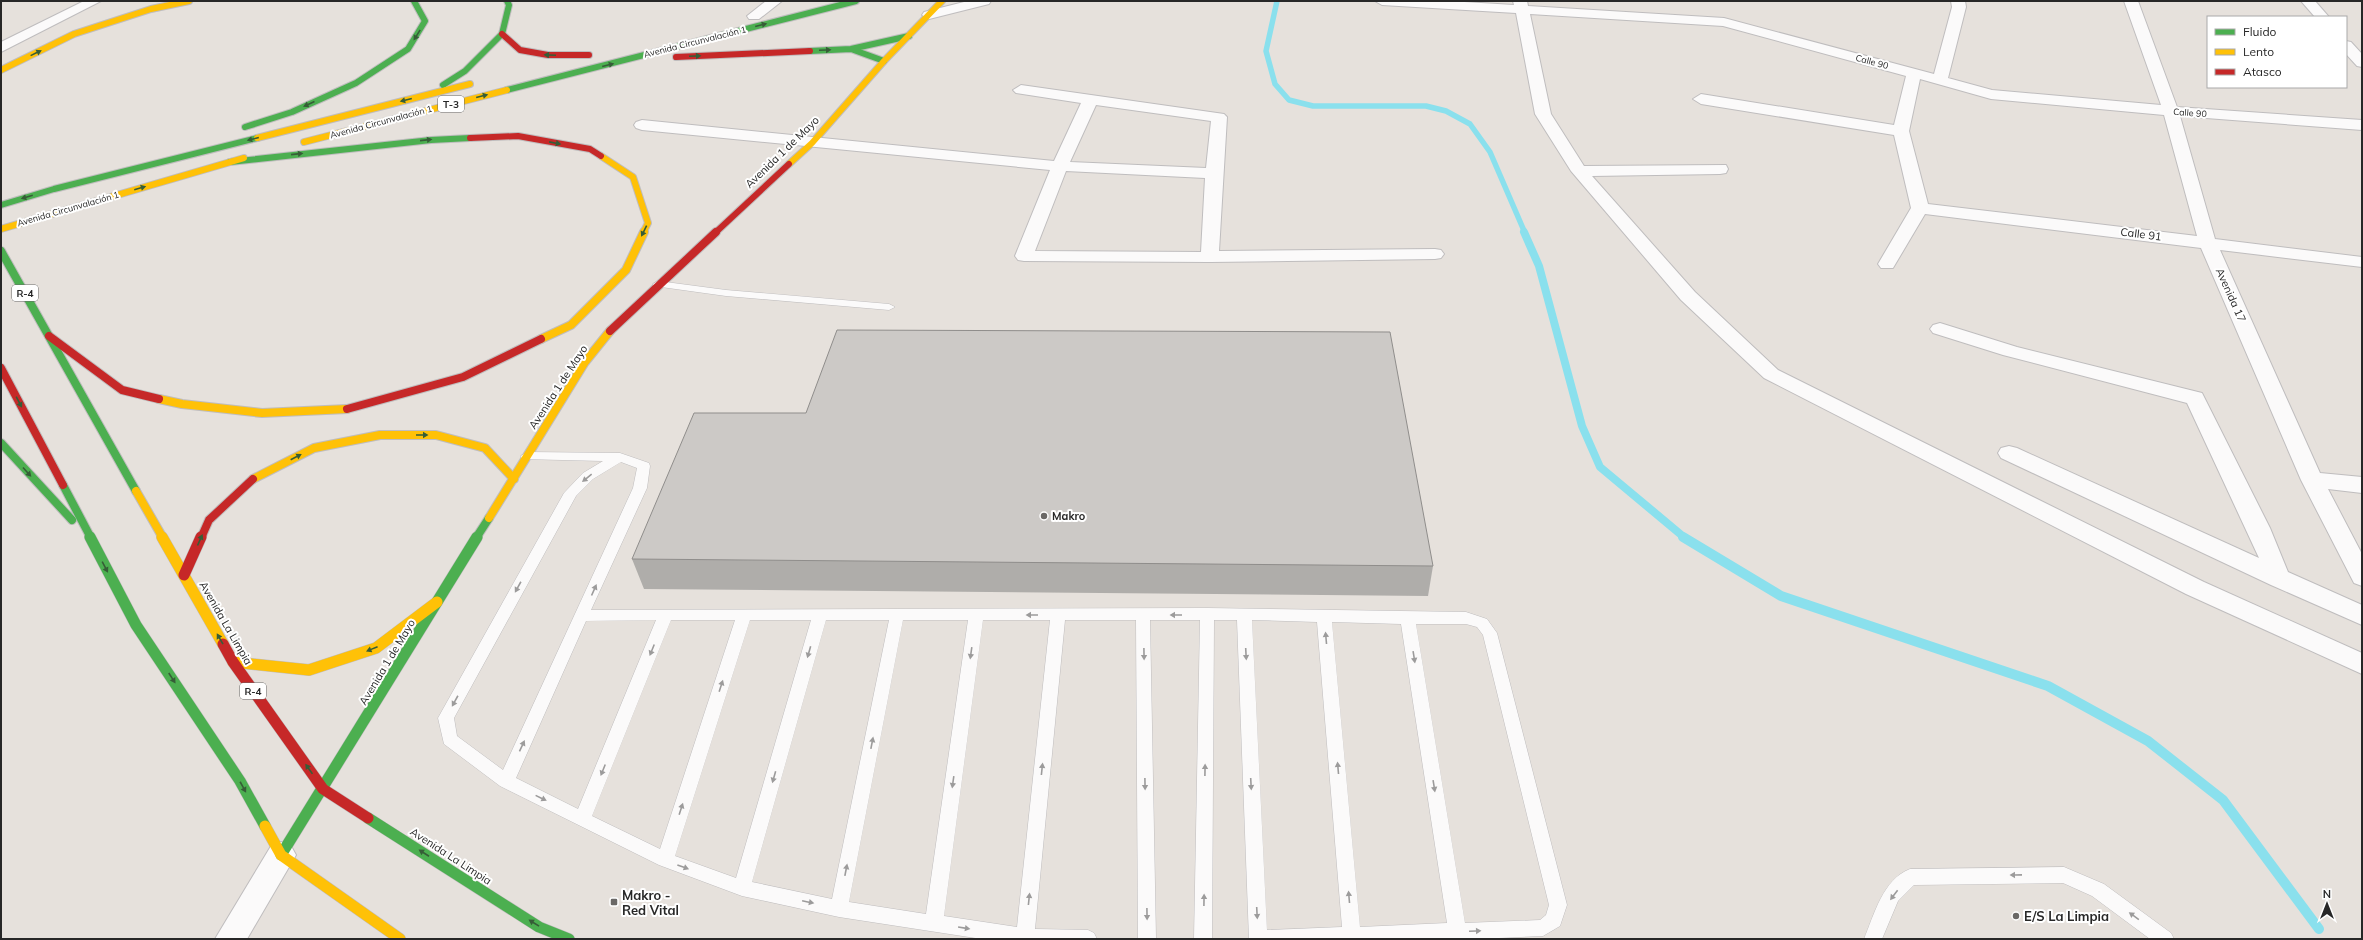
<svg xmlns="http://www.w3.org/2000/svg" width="2363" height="940" viewBox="0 0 2363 940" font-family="Mulish,sans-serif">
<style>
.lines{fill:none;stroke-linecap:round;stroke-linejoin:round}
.stream-far2{stroke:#8ae0ed;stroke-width:5.5}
.stream-far1{stroke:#8ae0ed;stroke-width:8}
.stream{stroke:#8ae0ed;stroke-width:10}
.lane-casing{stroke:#bfbdbe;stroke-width:1}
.street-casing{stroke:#bfbdbe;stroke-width:2}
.fast-far2-casing{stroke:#bfbdbe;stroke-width:8}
.fast-far1-casing{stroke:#bfbdbe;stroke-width:10}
.fast-casing{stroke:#bfbdbe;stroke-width:12}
.slow-far2-casing{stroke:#bfbdbe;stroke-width:8}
.slow-far1-casing{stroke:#bfbdbe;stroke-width:10}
.slow-casing{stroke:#bfbdbe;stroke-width:12}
.jam-far2-casing{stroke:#bfbdbe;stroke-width:8}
.jam-far1-casing{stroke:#bfbdbe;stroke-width:10}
.jam-casing{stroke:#bfbdbe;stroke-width:12}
.lane{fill:#fbfafa;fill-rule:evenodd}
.street{fill:#fbfafa;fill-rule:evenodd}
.fast-far2{stroke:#4caf50;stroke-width:6}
.fast-far1{stroke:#4caf50;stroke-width:8}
.fast{stroke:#4caf50;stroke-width:11}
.slow-far2{stroke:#ffc107;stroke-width:6}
.slow-far1{stroke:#ffc107;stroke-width:8}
.slow{stroke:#ffc107;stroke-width:11}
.jam-far2{stroke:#c62828;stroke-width:6}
.jam-far1{stroke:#c62828;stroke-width:8}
.jam{stroke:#c62828;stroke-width:11}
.wall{fill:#afadaa}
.building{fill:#ccc9c6;stroke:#8f8d8b}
.oneway{fill:#365d37}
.oneway2{fill:#9c9b9b}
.poi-dot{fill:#6a6866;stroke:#fff;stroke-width:1.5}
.labels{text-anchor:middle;stroke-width:4;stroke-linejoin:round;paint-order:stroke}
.far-street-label{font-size:9px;fill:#272727;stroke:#fff}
.shield{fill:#fff;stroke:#686868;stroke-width:1}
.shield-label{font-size:10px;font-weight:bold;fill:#272727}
.street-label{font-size:11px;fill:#272727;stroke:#fff}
.poi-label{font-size:11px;font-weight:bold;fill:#272727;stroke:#fff;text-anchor:start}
.near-poi-label{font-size:13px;font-weight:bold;fill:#272727;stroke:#fff;text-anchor:start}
</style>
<rect width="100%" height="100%" fill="#e6e1dc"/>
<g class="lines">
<path class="stream-far2" d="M1277,1L1266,51L1275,84L1289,100L1313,106H1426L1446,111L1470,124L1490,152L1525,233"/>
<path class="stream-far1" d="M1524,232L1539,266L1582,426L1600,467L1685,538"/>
<path class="stream" d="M1683,537L1781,596L2048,686L2148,741L2223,800L2319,929"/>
<defs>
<path id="lane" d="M658,281L726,290L889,304L895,307L889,310L726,296L654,286L653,284Z
M527,452L620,453L649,463L650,466L647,488L591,610L1207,608L1466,612L1487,619L1497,633L1567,905L1560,926L1543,936L1477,939H1249L1237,620H1214L1212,939H1194L1200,620H1150L1156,939H1138L1136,620H1065L1035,929L1088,930L1094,933L1097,939H982L839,917L742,896L659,865L500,786L444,744L438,718L564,493L583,473L603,461L522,459L521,456ZM621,462L637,468L633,488L503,770L457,736L454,718L576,496L593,479ZM656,620L578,809L516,778L586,621ZM671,620H735L660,849L592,816ZM750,620H811L736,878L675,856ZM826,620H889L832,899L752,882ZM903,620H968L926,914L849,902ZM983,620H1050L1017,927L944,916ZM1252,620L1317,622L1342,927L1267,930ZM1332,622L1401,624L1447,923L1360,927ZM1416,624H1466L1477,627L1483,635L1549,905L1546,915L1540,920L1465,923Z
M2064,867L2104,884L2171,933L2174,939H2150L2092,896L2063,883L1914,885L1898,901L1882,939H1864C1874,915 1883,879 1910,869Z"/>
<path id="street" d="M84,1H101L1,52V42Z
M766,1H782L759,19H749L747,16Z
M968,1H991L989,4L929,19L922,15L924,12Z
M1375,1H1448L1514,5L1513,1H1527L1528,6L1724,18L1934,74L1952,7L1951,1H1965L1966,7L1948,78L1992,90L2161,105L2124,1H2138L2177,107L2362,120V130L2180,116L2215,239L2362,257V267L2220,250L2320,473L2362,477V493L2328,489L2362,554V586L2354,583L2301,480L2201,248L1925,214L1893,268H1881L1878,264L1911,208L1894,135L1701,104L1693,99L1701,94L1894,125L1906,76L1723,26L1530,14L1551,114L1584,166L1726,165L1728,169L1726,173L1720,174L1592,176L1695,292L1778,370L2204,582L2362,653V674L2186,594L1764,378L1681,300L1571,171L1535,114L1516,13L1382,5ZM1920,79L1991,99L2164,115L2197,236L1928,204L1909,131Z
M2301,1H2315L2329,17H2315Z
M2346,41L2351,42L2362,54V67L2357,66L2346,54Z
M1021,85L1224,114L1227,117L1219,251L1435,249L1441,250L1444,254L1441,258L1435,259L1210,262L1024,261L1018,260L1015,256L1050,170L642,130L636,128L634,125L636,122L642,120L1054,161L1081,103L1016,93L1013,90ZM1096,105L1211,121L1206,168L1070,162ZM1066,171L1205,178L1201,252L1035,251Z
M1940,323L2017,347L2202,393L2270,528L2288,572L2362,605V625L2271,585L2001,458L1998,453L2001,448L2009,446L2017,448L2259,558L2187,403L2003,355L1933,333L1930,329L1933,325Z
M281,842L291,846L296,855L247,939H215L271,846Z"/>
<path id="fast-far2" d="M851,49L884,61
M810,51L851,49L909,36
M443,85L465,71L502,34L509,5L507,1
M507,90L856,1
M245,127L292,112L356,83L408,49L425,21L414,1
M230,162L431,140L470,138
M1,205L54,189L257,138"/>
<path id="fast-far1" d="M1,251L136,491
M1,443L72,520
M63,485L91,538
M476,538L489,518"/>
<path id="fast" d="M90,537L136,625L240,781L265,826
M368,818L539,927L569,939
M281,855L477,537"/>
<path id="slow-far2" d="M1,70L74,34L151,9L189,1
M257,138L470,84
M304,142L507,90
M601,156L633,177L648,223L643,233
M789,164L812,143L884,61L942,1
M1,229L244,158"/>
<path id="slow-far1" d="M541,339L571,325L626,270L644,232
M159,399L182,404L262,413L347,409
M253,479L314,448L380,435H436L485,448L514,479
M136,491L163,538
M489,518L585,362L610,331"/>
<path id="slow" d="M162,537L223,644
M233,662L309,670L376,648L437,602
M265,826L281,855L400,939"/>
<path id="jam-far2" d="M502,34L520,50L548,55H589
M676,57L810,51
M470,138L518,136L590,149L601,156
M715,233L789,164"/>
<path id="jam-far1" d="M610,331L716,232
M49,336L122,390L159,399
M1,368L63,485
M347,409L463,377L541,339
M201,538L209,520L253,479"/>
<path id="jam" d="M184,575L201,537
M223,644L233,662L323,789L368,818"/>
</defs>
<use href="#lane" class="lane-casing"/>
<use href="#street" class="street-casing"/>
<use href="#fast-far2" class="fast-far2-casing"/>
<use href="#fast-far1" class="fast-far1-casing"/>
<use href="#fast" class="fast-casing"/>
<use href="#slow-far2" class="slow-far2-casing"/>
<use href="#slow-far1" class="slow-far1-casing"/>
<use href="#slow" class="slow-casing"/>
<use href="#jam-far2" class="jam-far2-casing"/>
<use href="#jam-far1" class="jam-far1-casing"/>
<use href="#jam" class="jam-casing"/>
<use href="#lane" class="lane"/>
<use href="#street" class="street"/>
<use href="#fast-far2" class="fast-far2"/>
<use href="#fast-far1" class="fast-far1"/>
<use href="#fast" class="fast"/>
<use href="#slow-far2" class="slow-far2"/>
<use href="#slow-far1" class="slow-far1"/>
<use href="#slow" class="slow"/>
<use href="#jam-far2" class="jam-far2"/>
<use href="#jam-far1" class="jam-far1"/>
<use href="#jam" class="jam"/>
</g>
<path class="wall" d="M806,413L1433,566L1428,596L644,589L632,559Z"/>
<path class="building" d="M837,330L1390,332L1433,566L632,559L694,413H806Z"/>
<defs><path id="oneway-solid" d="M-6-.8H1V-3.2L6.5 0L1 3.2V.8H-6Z"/></defs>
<g class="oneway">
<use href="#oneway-solid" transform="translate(761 25) rotate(-14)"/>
<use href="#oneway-solid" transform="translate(417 35) rotate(122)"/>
<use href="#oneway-solid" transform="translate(825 50) rotate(-2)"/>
<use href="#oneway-solid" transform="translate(36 53) rotate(-26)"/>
<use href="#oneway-solid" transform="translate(550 55) rotate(-177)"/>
<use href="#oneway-solid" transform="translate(695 56) rotate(-3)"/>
<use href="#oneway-solid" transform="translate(608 65) rotate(-14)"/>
<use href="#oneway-solid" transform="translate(482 96) rotate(-14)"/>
<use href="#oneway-solid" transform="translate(406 100) rotate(166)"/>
<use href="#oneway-solid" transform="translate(309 104) rotate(156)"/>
<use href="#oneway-solid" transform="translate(253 139) rotate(166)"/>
<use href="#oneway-solid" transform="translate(426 140) rotate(-6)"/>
<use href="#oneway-solid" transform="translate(555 143) rotate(11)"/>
<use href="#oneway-solid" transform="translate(297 154) rotate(-6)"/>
<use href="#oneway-solid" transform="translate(140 188) rotate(-16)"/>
<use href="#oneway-solid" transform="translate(27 197) rotate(164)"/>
<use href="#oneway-solid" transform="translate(644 231) rotate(116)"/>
<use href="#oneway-solid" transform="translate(19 402) rotate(62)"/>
<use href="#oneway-solid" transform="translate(422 435)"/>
<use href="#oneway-solid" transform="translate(296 457) rotate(-27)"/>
<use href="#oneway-solid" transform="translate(27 472) rotate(48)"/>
<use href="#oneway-solid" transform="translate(200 540) rotate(-66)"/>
<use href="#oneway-solid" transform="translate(105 567) rotate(62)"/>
<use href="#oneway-solid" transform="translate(220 639) rotate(-120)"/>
<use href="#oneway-solid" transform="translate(372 649) rotate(158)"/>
<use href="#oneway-solid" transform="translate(172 678) rotate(57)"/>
<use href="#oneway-solid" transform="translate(309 769) rotate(-125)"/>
<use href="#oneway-solid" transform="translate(243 787) rotate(61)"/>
<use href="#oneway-solid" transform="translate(424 853) rotate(-147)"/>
<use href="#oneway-solid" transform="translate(534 923) rotate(-148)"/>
</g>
<g class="oneway2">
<use href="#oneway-solid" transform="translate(587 478) rotate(141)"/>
<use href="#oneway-solid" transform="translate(518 587) rotate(119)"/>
<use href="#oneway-solid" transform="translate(594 590) rotate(-66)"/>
<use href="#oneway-solid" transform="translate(1032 615) rotate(-180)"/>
<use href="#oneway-solid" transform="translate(1176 615) rotate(180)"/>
<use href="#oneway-solid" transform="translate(1326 638) rotate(-95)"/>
<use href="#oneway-solid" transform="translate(652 650) rotate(112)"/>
<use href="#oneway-solid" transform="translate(809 652) rotate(106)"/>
<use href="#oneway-solid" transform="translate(971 653) rotate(98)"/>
<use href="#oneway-solid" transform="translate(1144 654) rotate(89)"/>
<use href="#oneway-solid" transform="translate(1246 654) rotate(87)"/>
<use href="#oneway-solid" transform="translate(1414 657) rotate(81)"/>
<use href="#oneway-solid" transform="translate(721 686) rotate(-72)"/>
<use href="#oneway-solid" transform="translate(455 701) rotate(119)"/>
<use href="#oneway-solid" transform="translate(872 743) rotate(-79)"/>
<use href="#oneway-solid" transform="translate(522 746) rotate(-65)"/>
<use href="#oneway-solid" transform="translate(1338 768) rotate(-95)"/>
<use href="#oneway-solid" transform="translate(1042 769) rotate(-84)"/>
<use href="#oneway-solid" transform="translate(603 770) rotate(112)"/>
<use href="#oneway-solid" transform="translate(1205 770) rotate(-89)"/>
<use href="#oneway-solid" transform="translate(774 777) rotate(106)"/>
<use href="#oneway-solid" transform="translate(953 782) rotate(98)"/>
<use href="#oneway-solid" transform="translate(1145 784) rotate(89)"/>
<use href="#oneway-solid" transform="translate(1251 784) rotate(87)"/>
<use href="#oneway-solid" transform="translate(1434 786) rotate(81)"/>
<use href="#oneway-solid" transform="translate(541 798) rotate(26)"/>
<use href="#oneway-solid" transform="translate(681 809) rotate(-72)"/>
<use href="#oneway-solid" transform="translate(683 867) rotate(20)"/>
<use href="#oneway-solid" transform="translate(846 870) rotate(-79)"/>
<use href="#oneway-solid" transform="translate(2016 875) rotate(179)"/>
<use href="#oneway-solid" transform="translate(1894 895) rotate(127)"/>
<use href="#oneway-solid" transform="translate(1349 897) rotate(-95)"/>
<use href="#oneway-solid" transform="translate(1029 899) rotate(-84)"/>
<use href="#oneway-solid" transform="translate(1204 900) rotate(-89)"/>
<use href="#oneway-solid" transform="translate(808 902) rotate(12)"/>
<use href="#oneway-solid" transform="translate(1257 913) rotate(87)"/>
<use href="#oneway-solid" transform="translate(1147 914) rotate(89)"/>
<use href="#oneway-solid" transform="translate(2134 916) rotate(-144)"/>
<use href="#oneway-solid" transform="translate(964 928) rotate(9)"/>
<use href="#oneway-solid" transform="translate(1475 931) rotate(-2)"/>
</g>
<g class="poi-dot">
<circle cx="1044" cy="516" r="4"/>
<rect x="610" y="898" width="8" height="8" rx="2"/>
<circle cx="2016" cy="916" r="4"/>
</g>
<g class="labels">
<g class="far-street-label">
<text transform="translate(695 42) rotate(-14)" y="3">Avenida Circunvalación 1</text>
<text transform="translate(1872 62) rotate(15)" y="3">Calle 90</text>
<text transform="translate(2190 113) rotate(4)" y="3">Calle 90</text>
<text transform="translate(381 122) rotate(-15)" y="3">Avenida Circunvalación 1</text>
<text transform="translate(68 209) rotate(-16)" y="3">Avenida Circunvalación 1</text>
</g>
<g class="shield">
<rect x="438" y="96" width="26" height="16" rx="3"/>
<rect x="12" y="285" width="26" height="16" rx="3"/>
<rect x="240" y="683" width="26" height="16" rx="3"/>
</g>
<g class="shield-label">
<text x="451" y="108">T-3</text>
<text x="25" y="297">R-4</text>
<text x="253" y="695">R-4</text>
</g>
<g class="street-label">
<text transform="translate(782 152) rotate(-44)" y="4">Avenida 1 de Mayo</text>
<text transform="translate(2141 234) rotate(7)" y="4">Calle 91</text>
<text transform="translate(2231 295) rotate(66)" y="4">Avenida 17</text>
<text transform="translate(558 387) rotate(-57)" y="4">Avenida 1 de Mayo</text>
<text transform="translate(226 623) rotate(60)" y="4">Avenida La Limpia</text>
<text transform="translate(387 662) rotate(-59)" y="4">Avenida 1 de Mayo</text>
<text transform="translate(451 856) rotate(33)" y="4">Avenida La Limpia</text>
</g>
<g class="poi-label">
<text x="1052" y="520">Makro</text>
</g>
<g class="near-poi-label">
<text x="622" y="900">Makro -<tspan x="622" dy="15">Red Vital</tspan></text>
<text x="2024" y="921">E/S La Limpia</text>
</g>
</g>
<rect width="2363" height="940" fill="none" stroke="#272727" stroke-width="4"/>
<rect x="2207" y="16" width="140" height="72" fill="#ffffff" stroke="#a9a9a9"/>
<rect x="2215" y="29" width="20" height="6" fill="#4caf50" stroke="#a9a9a9"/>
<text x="2243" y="36" font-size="12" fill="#272727">Fluido</text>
<rect x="2215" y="49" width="20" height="6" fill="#ffc107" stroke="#a9a9a9"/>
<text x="2243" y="56" font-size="12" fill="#272727">Lento</text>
<rect x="2215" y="69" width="20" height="6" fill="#c62828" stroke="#a9a9a9"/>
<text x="2243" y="76" font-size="12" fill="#272727">Atasco</text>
<g transform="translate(2327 904)" stroke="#ffffff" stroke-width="3" paint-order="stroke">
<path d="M0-3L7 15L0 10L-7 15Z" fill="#272727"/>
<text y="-6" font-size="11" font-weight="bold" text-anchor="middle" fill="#272727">N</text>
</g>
</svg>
